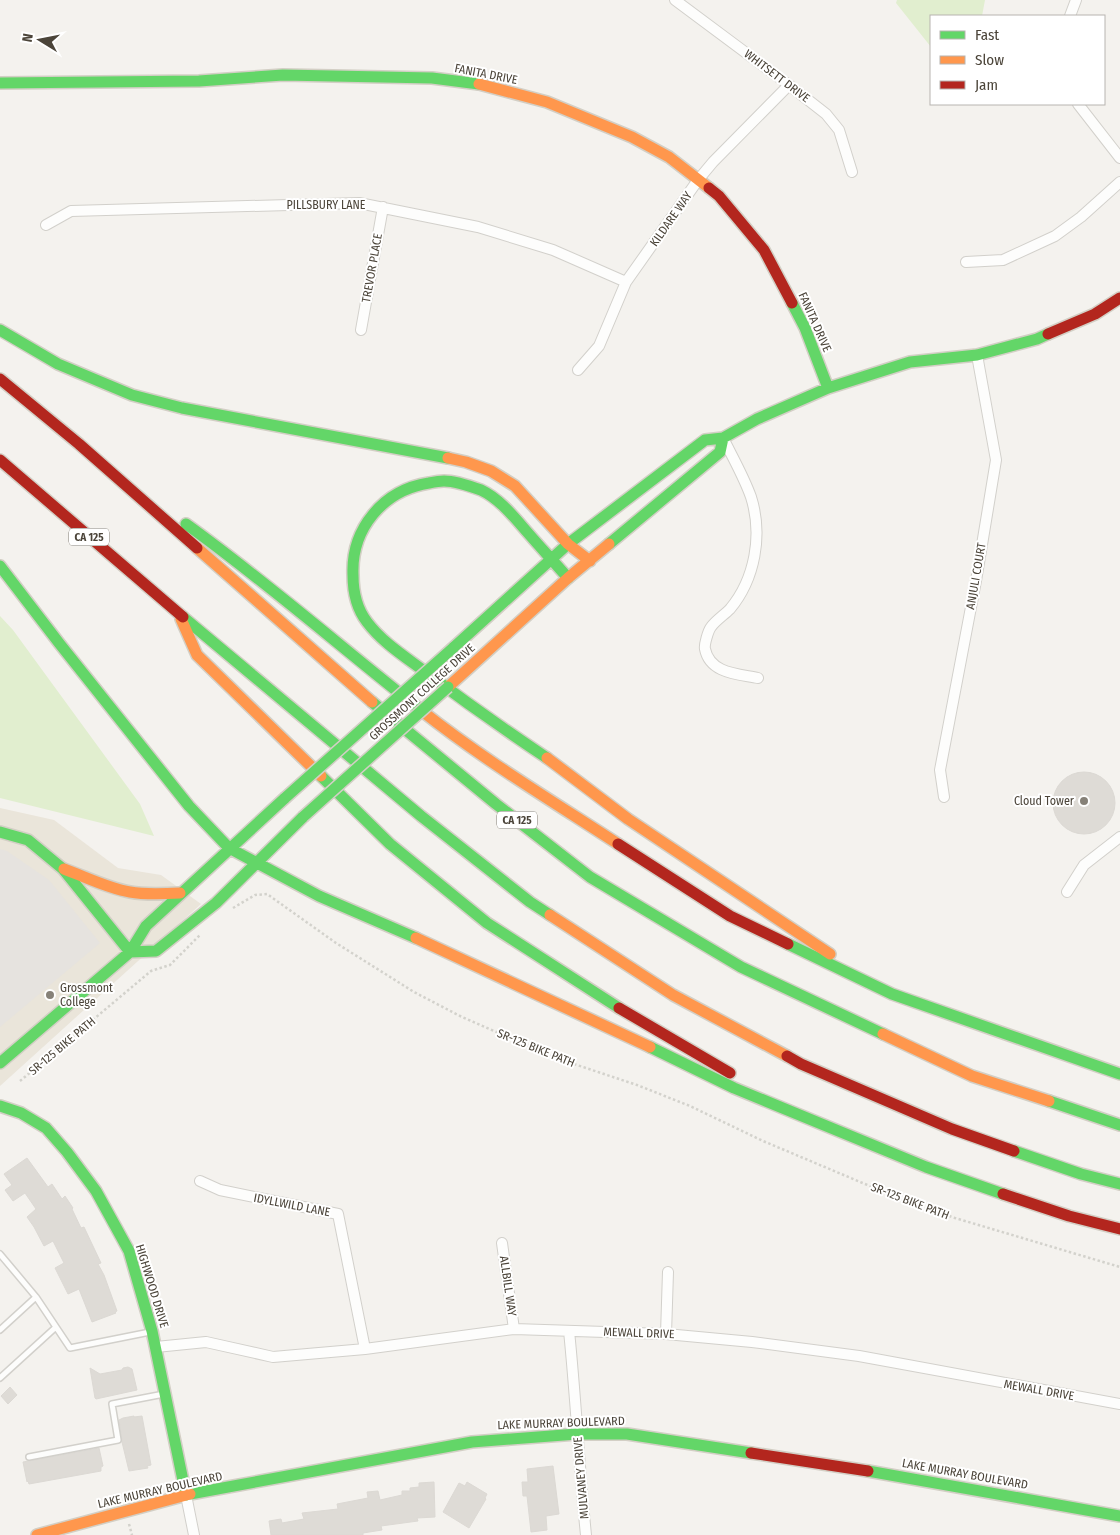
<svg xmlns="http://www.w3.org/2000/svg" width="1120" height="1535" viewBox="0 0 1120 1535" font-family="'Fira Sans Condensed',sans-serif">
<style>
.education{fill:#eae5da}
.green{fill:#e1eecf}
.parking{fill:#e6e3df}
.building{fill:#dedbd6;stroke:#dcd9d4}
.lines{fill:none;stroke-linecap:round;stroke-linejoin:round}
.lane-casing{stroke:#d2d0cb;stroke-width:8}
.street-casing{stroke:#d2d0cb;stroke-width:12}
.fast-casing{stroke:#d3cfc5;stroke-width:14}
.slow-casing{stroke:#d3cfc5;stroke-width:14}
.jam-casing{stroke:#d3cfc5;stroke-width:14}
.path{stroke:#d3d2cc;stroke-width:2.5;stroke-dasharray:2.5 2.5;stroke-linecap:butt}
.lane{stroke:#fdfdfc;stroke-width:5}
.street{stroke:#fdfdfc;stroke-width:10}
.fast{stroke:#63d668;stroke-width:11}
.slow{stroke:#ff974d;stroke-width:11}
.jam{stroke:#b3261e;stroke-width:11}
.fast-bridge-casing{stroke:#d3cfc5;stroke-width:14;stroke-linecap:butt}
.fast-bridge{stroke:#63d668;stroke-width:11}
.poi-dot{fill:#868178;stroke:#fff;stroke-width:2}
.labels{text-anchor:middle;stroke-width:4;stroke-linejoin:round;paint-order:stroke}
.shield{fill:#fff;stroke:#817c74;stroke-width:1}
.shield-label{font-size:11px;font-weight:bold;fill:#4b4439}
.street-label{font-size:12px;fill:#4b4439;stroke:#fff}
.poi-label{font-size:12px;fill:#4b4439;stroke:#fff;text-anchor:end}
</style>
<rect width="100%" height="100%" fill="#f4f2ee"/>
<path class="education" d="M0,808L54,820L118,868L161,875L201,904L0,1086Z"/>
<path class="green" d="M897,0H985L982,16H931V47L896,3Z
M0,616L13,630L140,804L154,836L0,798Z"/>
<path class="parking" d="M0,849L7,851L49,880L100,943L0,1027Z"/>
<path class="building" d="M1053 803a31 31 0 1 1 62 0a31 31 0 1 1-62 0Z
M27,1158L48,1187L52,1184L62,1199L65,1196L73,1208L72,1209L81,1228L84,1227L101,1263L98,1264L104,1275L117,1311L115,1312L116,1313L92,1322L79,1289L68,1294L55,1268L64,1263L53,1241L44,1246L34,1227L27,1217L36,1209L25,1193L13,1201L5,1190L12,1185L4,1174Z
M128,1367L132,1369L137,1390L96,1399L95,1398L90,1368L100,1374L122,1370L123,1368Z
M10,1387L17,1395L8,1404L1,1396Z
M134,1416V1417L142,1416L151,1465L147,1466L148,1468L129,1471L122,1442L119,1420L123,1418Z
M99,1448L103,1466L101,1467V1471L29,1484L28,1481L27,1482L23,1462Z
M553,1466L559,1514L546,1516L547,1530L531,1532L527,1496H523L522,1482H528L527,1469Z
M434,1482L435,1517L417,1518L418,1521L381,1526L382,1530L363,1533V1535H271L269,1521L281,1519L282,1523L304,1519L302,1513L338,1509L337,1504L368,1498L367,1492L378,1491L380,1500L402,1495V1491H410V1488L419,1487V1483Z
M467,1482L487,1494L485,1498L486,1499L469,1528L443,1512L459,1483L465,1486Z"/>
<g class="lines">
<defs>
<path id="lane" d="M0,1254L36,1297
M0,1330L36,1297L70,1348L150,1332
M0,1378L56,1327
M29,1457L118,1440L112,1404L164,1394"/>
<path id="street" d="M675,0L789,85L826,114L839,130L852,172
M1070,16L1076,0
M1078,104L1120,158
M46,225L71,211L359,203L478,227L553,250L626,282
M966,262L1003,260L1055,236L1081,217L1120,182
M361,330L383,207
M578,370L599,346L626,282L698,180L713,162L789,85
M723,438C733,458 744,477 751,497C763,535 755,579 730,609C724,615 715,621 711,627C708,631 704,645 705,649C710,674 739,674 758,678
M944,797L940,770L976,581L996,460L977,355
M1067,892L1084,865L1120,837
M200,1181L220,1190L338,1214L365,1349
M502,1243L514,1329
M569,1331C576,1399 579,1467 586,1535
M666,1334L668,1272
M156,1347L206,1342L273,1357L365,1349L514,1329L666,1334L752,1342L859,1356L1120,1404
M186,1495L194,1535"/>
<path id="fast" d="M0,83L199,81L283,75L432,78L479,84
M792,303L805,328L828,388
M0,330L58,364L132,395L182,408L448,458
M186,524C267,582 343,649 422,711
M609,544L720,452L723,438
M0,566L59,643L189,806L229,848L319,896L416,938
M183,617L421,816L530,902L550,915
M453,648L568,544L705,440L723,438L757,419L828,388L910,362L977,355L1037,339L1048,334
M372,702L496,804L590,877L741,967L883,1034
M547,758C505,730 464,701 424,671C404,656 382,642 367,622C357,609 353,591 353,575C351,529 383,490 429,483C434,482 439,481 444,481C456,481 470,486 481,490C500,499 514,517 528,533C541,548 555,563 568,578
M321,776L390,844L487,923L619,1008
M0,832L28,840L63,869L130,952
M788,944L892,994L1120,1074
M130,952L156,951L216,903L303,817
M650,1047L734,1088L926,1167L1003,1194
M0,1063L130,952L146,926L285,798
M1049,1101L1120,1125
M0,1106L21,1113L46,1128L67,1152L96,1191L129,1251L152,1331L186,1495
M1014,1151L1081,1174L1120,1184
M868,1471L1120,1516
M190,1494L472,1442L577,1434H627L751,1453"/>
<path id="slow" d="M479,84L547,102L632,137L669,157L709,188
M448,458L466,462L491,471L515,486L568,544L590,561
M197,548L372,702
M181,619L197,655L321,776
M448,687L568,578L609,544
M422,711C484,760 552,801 618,844
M547,758L628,819L830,954
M64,869C86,877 107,888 130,892C146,895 163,894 180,893
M550,915L673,995L787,1056
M416,938L650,1047
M883,1034L972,1076L1049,1101
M37,1535L190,1494"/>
<path id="jam" d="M709,188L719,196L764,250L792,303
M1048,334L1095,314L1120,298
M0,379L79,444L197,548
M0,460L183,617
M618,844L730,916L788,944
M619,1008L730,1073
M787,1056L801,1064L952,1129L1014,1151
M1003,1194L1069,1216L1120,1229
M751,1453L868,1471"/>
</defs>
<use href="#lane" class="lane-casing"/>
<use href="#street" class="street-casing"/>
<use href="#fast" class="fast-casing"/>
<use href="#slow" class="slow-casing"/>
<use href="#jam" class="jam-casing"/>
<path class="path" d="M233,908L255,895L267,894L336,943L414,992L460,1016L494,1031L559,1059L637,1085L690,1106L763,1141L903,1200L955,1218L1120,1267
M20,1081L151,971L170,965L200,935
M129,1524L132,1535"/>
<use href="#lane" class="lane"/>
<use href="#street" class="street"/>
<use href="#fast" class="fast"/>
<use href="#slow" class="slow"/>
<use href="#jam" class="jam"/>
<defs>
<path id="fast-bridge" d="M285,798L453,648
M303,817L448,687"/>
</defs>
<use href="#fast-bridge" class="fast-bridge-casing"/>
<use href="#fast-bridge" class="fast-bridge"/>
</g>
<g class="poi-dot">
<circle cx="1084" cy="801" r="5"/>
<circle cx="50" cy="995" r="5"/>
</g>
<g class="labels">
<g class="shield">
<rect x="69" y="528.5" width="40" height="17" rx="4"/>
<rect x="497" y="811.5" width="40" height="17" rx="4"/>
</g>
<g class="shield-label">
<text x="89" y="541">CA 125</text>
<text x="517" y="824">CA 125</text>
</g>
<g class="street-label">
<text transform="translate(486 74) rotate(11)" y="4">FANITA DRIVE</text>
<text transform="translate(777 76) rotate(37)" y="4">WHITSETT DRIVE</text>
<text x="326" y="209">PILLSBURY LANE</text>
<text transform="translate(671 219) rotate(-55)" y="4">KILDARE WAY</text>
<text transform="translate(372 268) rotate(-80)" y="4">TREVOR PLACE</text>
<text transform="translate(815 322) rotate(66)" y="4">FANITA DRIVE</text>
<text transform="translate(976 576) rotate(-80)" y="4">ANJULI COURT</text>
<text transform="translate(422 692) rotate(-42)" y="4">GROSSMONT COLLEGE DRIVE</text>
<text transform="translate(62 1046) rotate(-40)" y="4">SR-125 BIKE PATH</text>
<text transform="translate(536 1048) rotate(22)" y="4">SR-125 BIKE PATH</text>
<text transform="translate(910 1201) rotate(21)" y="4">SR-125 BIKE PATH</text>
<text transform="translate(292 1205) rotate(11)" y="4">IDYLLWILD LANE</text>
<text transform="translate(152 1286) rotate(73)" y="4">HIGHWOOD DRIVE</text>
<text transform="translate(508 1286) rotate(82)" y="4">ALLBILL WAY</text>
<text transform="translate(639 1333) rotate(2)" y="4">MEWALL DRIVE</text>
<text transform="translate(1039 1390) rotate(10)" y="4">MEWALL DRIVE</text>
<text transform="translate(561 1423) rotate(-2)" y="4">LAKE MURRAY BOULEVARD</text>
<text transform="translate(965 1474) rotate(10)" y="4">LAKE MURRAY BOULEVARD</text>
<text transform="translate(581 1478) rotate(-95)" y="4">MULVANEY DRIVE</text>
<text transform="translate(160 1490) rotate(-13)" y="4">LAKE MURRAY BOULEVARD</text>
</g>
<g class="poi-label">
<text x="1074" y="805">Cloud Tower</text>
<text x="60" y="992" text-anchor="start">Grossmont<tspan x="60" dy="14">College</tspan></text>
</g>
</g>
<rect x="930" y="15" width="175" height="90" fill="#ffffff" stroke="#b7b4b0"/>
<rect x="940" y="31" width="25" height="8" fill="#63d668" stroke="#b7b4b0"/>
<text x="975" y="40" font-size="15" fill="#4b4439">Fast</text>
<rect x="940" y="56" width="25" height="8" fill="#ff974d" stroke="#b7b4b0"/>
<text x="975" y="65" font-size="15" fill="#4b4439">Slow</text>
<rect x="940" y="81" width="25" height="8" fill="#b3261e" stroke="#b7b4b0"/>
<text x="975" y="90" font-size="15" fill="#4b4439">Jam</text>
<g transform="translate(40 40) rotate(280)" stroke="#ffffff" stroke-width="4" paint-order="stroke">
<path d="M0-4L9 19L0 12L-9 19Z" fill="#4b4439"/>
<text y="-8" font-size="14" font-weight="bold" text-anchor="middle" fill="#4b4439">N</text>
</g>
</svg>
